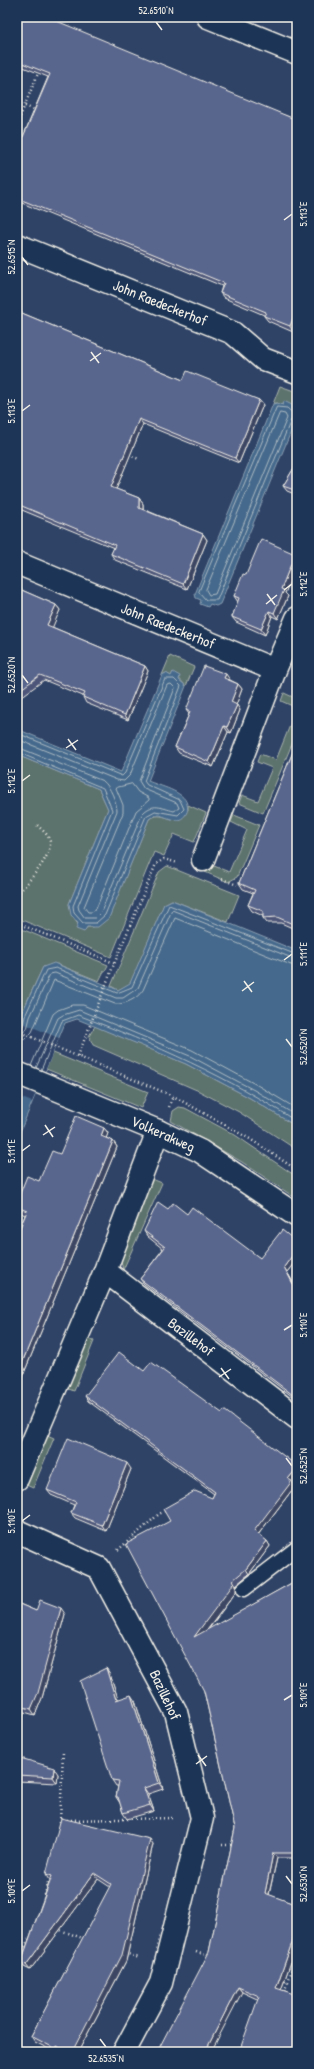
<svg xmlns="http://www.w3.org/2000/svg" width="314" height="2069" viewBox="0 0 314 2069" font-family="'Patrick Hand',sans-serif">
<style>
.green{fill:#5c726d;stroke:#a8b2aa}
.water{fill:#45698c;stroke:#8b9fb1}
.pier{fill:#2f4367}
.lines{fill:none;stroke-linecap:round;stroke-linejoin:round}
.shore{stroke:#aebbc3;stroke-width:1}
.service-casing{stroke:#f4f1e8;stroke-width:17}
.minor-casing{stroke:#f4f1e8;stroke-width:25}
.tertiary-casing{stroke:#f4f1e8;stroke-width:25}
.path{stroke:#f4f1e8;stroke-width:2.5;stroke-dasharray:1 3;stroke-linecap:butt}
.service{stroke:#1d3557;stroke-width:14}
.minor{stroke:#1d3557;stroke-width:22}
.tertiary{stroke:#1d3557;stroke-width:22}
.wall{fill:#4d5779;stroke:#f4f1e8}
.shaded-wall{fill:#3e4763;stroke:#f4f1e8}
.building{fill:#59658d;stroke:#f4f1e8}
.ticks{fill:none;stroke:#f4f1e8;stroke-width:1.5}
.labels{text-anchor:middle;stroke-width:3.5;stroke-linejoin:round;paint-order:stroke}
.street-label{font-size:15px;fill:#f4f1e8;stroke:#1d3557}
.neatline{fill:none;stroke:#f4f1e8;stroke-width:1.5}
.ticks-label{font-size:10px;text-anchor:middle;fill:#f4f1e8}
</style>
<rect width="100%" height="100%" fill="#2f4367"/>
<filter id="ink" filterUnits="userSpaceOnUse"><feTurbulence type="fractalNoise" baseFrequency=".025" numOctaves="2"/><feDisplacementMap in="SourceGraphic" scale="8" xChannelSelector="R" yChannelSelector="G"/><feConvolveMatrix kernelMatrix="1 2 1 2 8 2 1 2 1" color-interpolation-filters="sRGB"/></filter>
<g filter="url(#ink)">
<path class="green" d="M280,386L297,392V413L284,402L283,405L277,403L273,404Z
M170,656L194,667L186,686L173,672L171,676L166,673L162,675Z
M284,693L297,699V732L263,813L239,803L242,795L258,801L272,768L257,762L260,754L276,760L297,708L281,701Z
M17,755L99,789L108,809L69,904L74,919L84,932L87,927H92L109,917L149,819C160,811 168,821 180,819L188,810V805L206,813L194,842L174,834L164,856L154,852L111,957L17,918Z
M234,815L259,825L237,877L228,882L205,872L209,864L229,872L247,830L231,822Z
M167,866L239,895L228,922L172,900L164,904L130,984L118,990L111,986L159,872Z
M17,927L108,965L105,971H104L99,981L57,964L43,967L21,1014L20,1022L17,1020Z
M95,1026L186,1064L250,1098L297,1127V1150L239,1112L199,1091L93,1045L89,1036Z
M17,1038L148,1092L141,1108L17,1057Z
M179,1107L185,1108L235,1135L297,1177V1199L242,1162L171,1121L173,1111Z
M152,1179L162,1183L123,1270L120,1256Z
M87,1338L94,1341L74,1391L66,1388Z
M47,1435L54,1438L33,1488L26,1485Z"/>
<path class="water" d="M284,401L292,405L291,408L296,410L297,417L220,604L216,606L210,604L208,607L200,604L201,600L196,598L195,594L273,404L277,403L283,405Z
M173,672L180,676L179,680L186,686L148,781C159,786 184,791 187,804C188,808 188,811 186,814C179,826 167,816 158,815C154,815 152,817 149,819L109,918L98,927H87L84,932L76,929L78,923L71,915L69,904L108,809L99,789L17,755V729L121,772L162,675L166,673L171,676Z
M172,900L297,951V1127L250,1098L186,1064L77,1019L65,1023L17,1139V1029L21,1015L43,967L54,963L118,990L130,983L164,904Z"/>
<path class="pier" d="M20,1022L59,1038L32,1102L17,1096V1029Z"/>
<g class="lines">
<path class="shore" d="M277,407L287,408L296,416L291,420L217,600H206L199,592Z
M280,413L285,414L287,418L215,594L209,595L206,590Z
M17,733L122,776L125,773L165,679H174L181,686L144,781L147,785L180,800L184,809L178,815L155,811L146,816L105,915L96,923H83L74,913L73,906L112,810L103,788L17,752
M17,739L117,780L124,781L130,775L167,685L171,684L175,688L139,781L144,789L177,803L179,808L174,811C161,808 153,802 142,814L101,912L95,918H85L79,910L78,906L117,811C117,803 110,786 103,781L17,747
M132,784L138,792L149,798V800L136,811L96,909L92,912H88L84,907L123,813V805L116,788Z
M17,1029L23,1026L25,1016L46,970L56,968L117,993L132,987L169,905L297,955
M17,1034L22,1033L27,1029L30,1017L50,974L55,973L116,998H123L138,988L172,910L297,960
M17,1040L25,1039L32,1032L54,980L115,1004C125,1005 138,998 143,990L175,918L291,965L297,966
M31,1066L53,1014L58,1010L72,1005H83L192,1050L257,1085L297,1109
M36,1068L58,1018L63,1015L79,1010L190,1056L254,1090L297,1116
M41,1070L62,1021L78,1015C154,1044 229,1077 297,1122"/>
<defs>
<path id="service" d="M244,1589L297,1548"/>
<path id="minor" d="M208,17L297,53
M17,245L233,333L263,359L297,372
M17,563L275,670
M203,860L275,670L297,618
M105,1271L297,1418
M17,1479L105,1271L158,1131
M17,1531L99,1568L176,1712L202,1818L161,1983L124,2052"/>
<path id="tertiary" d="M17,1073L158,1131L200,1151L297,1216"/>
</defs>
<use href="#service" class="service-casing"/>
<use href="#minor" class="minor-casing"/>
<use href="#tertiary" class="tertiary-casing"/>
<path class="path" d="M58,24L61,17
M25,106L37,111
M17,124L39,71
M129,455L139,459
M222,879L237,885
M17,895C26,884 49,860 50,845C51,836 42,830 37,825
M17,923L114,963
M17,1031L173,1096L250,1139L297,1170
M78,1056L112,969L156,864L164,859L178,863
M169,1107L173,1096
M118,1550L159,1514L167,1510
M67,1820L174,1818
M60,1822L63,1752
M222,1845H235
M44,1899L48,1882
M57,1929L85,1939
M196,1952L210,1957
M125,1953L139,1958
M17,1961L30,1937
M281,1980L288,1982L283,1994
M288,1982L297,1955"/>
<use href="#service" class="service"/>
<use href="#minor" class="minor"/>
<use href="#tertiary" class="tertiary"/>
</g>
<path class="wall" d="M17,17L292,118L293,332L268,321L264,316V315L224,298L220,293L222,286L17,201V151L48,77L18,65L17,64Z
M17,311L183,380L259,400L263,405L239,463L143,424L116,489L139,498L143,504V509L203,534L207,540L187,589L115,560L111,554L114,548L17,508Z
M297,463V495L287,491L283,486Z
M297,556V565L285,593L288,596L278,619L272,616L265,635L236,622L232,617L238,602L234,596L246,575Z
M17,588L56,605L60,610L52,627L145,666L148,671L128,720L86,703L83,697V696L44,680L17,700Z
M230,680L238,684L242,689L236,705L240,710L231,733L228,732L213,767L179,753L175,747L189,714L186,710Z
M297,742V930L281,923H267L263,918V916L252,911L248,905L253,893L243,889L239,883Z
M104,1128L108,1133L106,1138L113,1141L117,1147L17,1390V1235L25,1215L19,1212L17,1209V1201L39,1181L60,1154Z
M168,1209L187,1214L260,1258L297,1242V1259L287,1272L294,1285L297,1287V1400L144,1284L140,1279L163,1249L147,1236L144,1231Z
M144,1371L293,1483L295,1486L258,1535L267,1541L270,1546L249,1574L236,1585V1592L208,1630L297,1580V1858H277L269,1895L297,1905V1945L281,1990L257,1999L242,1992L209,1952L235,1828L204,1691L212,1498L214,1494L88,1401L85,1396Z
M131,1469L106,1531L75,1518L71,1513L74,1505L51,1495L47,1490Z
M17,1603L36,1611L65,1614L42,1698L35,1715L24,1712L17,1736Z
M106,1668L110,1674L118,1699L135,1701L163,1789L148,1794L154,1811L127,1819L123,1813L120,1803L116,1797L118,1786H116L112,1780Z
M17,1757L58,1774L57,1783L17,1781Z
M153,1844L126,1961L78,2052H63L61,2051V2052H55L35,2042L31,2036L110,1887L98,1879L30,1970L24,1967L21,1962L50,1880L46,1874Z"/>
<path class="shaded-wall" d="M297,308V323L293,332L290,326Z
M259,400L263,405L239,463L235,458Z
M139,419L143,424L115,492L111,487Z
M139,498L143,504V513L139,508Z
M203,534L207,540L187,589L183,584Z
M295,554L297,556V565L285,593L288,596L278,619L274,613L281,589Z
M56,605L60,610L51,631L47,625Z
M269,611L272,616L265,635L261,629Z
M145,666L148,671L128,720L125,715Z
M226,674L230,680L228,684L224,678Z
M238,684L242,689L235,708L231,702Z
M237,705L240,710L231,733L227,727Z
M224,726L228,732L213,767L209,762Z
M104,1128L108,1133L105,1142L101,1136Z
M113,1141L117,1147L17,1390V1375Z
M297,1249V1259L287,1272L297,1289L284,1267Z
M127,1463L131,1469L106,1531L102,1525Z
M297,1468V1478L293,1483L295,1486L257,1536L254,1531L288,1479Z
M267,1541L270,1546L249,1574L246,1569Z
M233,1580L236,1585V1592L198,1642L194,1637Z
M61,1608L65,1614L42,1698L35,1715L31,1709Z
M106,1668L110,1674L120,1705L116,1700Z
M131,1695L135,1701L163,1789L159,1783Z
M20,1706L24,1712L17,1736V1717Z
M54,1768L58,1774L57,1783L53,1777Z
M144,1788L148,1794L154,1811L150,1805Z
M150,1839L153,1844L126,1961L78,2052H72Z
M273,1853L277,1858L268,1898L265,1893Z
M94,1873L98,1879L30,1970L26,1965Z
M294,1937L297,1941V1945L280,1993L276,1988Z
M238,1987L242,1992L211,2052H205Z
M57,2046L61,2051V2052H58L56,2049Z"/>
<path class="building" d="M17,17H47L292,118L296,109H297V308L290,326L264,316L266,312L220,293L224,283L17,198V151L50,74L17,61Z
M17,311L183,380L187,371L259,400L235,458L139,419L111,487L139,498V508L203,534L183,584L111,554L115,545L17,504Z
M297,442V450L294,449Z
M297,463V491L283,486Z
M261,539L295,554L281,589L284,590L274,613L269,611L261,629L232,617L239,598L234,596L243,574L246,575Z
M17,588L56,605L47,625L145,666L125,715L83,697L85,693L40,675L17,692Z
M204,666L226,674L224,678L238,684L231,702L237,705L227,727L224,726L209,762L175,747L190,712L186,710Z
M297,742V921L295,925L277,917L263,918V911L248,905L255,890L239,883Z
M76,1116L104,1128L101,1136L113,1141L17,1375V1235L27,1211L17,1207V1201L27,1176L39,1181L52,1151L60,1154Z
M158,1202L168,1209L173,1203L187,1214L192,1207L260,1258L282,1230L297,1242V1249L284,1267L293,1284L297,1287V1398L140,1279L165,1247L144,1231Z
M119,1352L144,1371L151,1362L222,1413L224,1410L297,1466V1468L288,1479L292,1481L254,1531L267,1541L246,1569L233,1580L232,1586L194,1637L297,1580V1853H273L265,1893L297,1905V1938L294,1937L276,1988L297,1995V2052H239L259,1996L238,1987L205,2052H157L209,1952L235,1828L204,1691L126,1544L170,1521L163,1509L195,1491L212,1498L215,1492L85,1396Z
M68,1438L127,1463L102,1525L71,1513L76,1502L47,1490Z
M40,1600L61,1608L38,1693L31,1709L20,1706L17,1717V1603L36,1611Z
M106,1668L116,1700L131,1695L159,1783L144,1788L150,1805L123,1813L118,1797H116L119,1781L112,1780L80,1681Z
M17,1757L54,1768L53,1777L17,1775Z
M61,1818L150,1839L122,1955L72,2052H70L57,2046L56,2049L31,2036L111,1884L94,1873L26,1965L21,1962L52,1876L46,1874Z"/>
</g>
<path class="ticks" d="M156,22L162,30M284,220L292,214M22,257L28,265M91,352L99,363M90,361L101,353M22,411L30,405M284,590L292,584M267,594L275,605M266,604L277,595M22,675L28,683M68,739L76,750M66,748L78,740M22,781L30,775M284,960L292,954M244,981L252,992M242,991L254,982M286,1039L292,1047M45,1125L53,1137M43,1135L55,1127M22,1151L30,1145M284,1330L292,1325M221,1368L229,1379M219,1377L231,1369M286,1458L292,1466M22,1521L30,1515M284,1700L292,1695M198,1755L206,1766M196,1764L207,1756M286,1876L292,1884M22,1891L30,1885M100,2039L106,2047"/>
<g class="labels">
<g class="street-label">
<text transform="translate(160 303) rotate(22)" y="5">John Raedeckerhof</text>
<text transform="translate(168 626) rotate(22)" y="5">John Raedeckerhof</text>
<text transform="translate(163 1134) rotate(24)" y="5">Volkerakweg</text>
<text transform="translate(191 1337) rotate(37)" y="5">Bazillehof</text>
<text transform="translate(165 1695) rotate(65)" y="5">Bazillehof</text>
</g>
</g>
<rect width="314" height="2069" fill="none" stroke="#1d3557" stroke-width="44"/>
<rect x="22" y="22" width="270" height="2025" class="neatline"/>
<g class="ticks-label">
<text x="156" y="14">52.6510°N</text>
<text transform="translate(303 214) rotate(-90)" y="4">5.113°E</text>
<text transform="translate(11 257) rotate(-90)" y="4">52.6515°N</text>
<text transform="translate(11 411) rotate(-90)" y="4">5.113°E</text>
<text transform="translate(303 584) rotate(-90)" y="4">5.112°E</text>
<text transform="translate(11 675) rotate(-90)" y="4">52.6520°N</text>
<text transform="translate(11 781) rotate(-90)" y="4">5.112°E</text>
<text transform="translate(303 954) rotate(-90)" y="4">5.111°E</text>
<text transform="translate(303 1047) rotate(-90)" y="4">52.6520°N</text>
<text transform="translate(11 1151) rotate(-90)" y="4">5.111°E</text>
<text transform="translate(303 1325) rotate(-90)" y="4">5.110°E</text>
<text transform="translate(303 1466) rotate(-90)" y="4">52.6525°N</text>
<text transform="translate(11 1521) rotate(-90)" y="4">5.110°E</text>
<text transform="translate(303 1695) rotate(-90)" y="4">5.109°E</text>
<text transform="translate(303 1884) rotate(-90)" y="4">52.6530°N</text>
<text transform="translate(11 1891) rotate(-90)" y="4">5.109°E</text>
<text x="106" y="2062">52.6535°N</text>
</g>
</svg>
